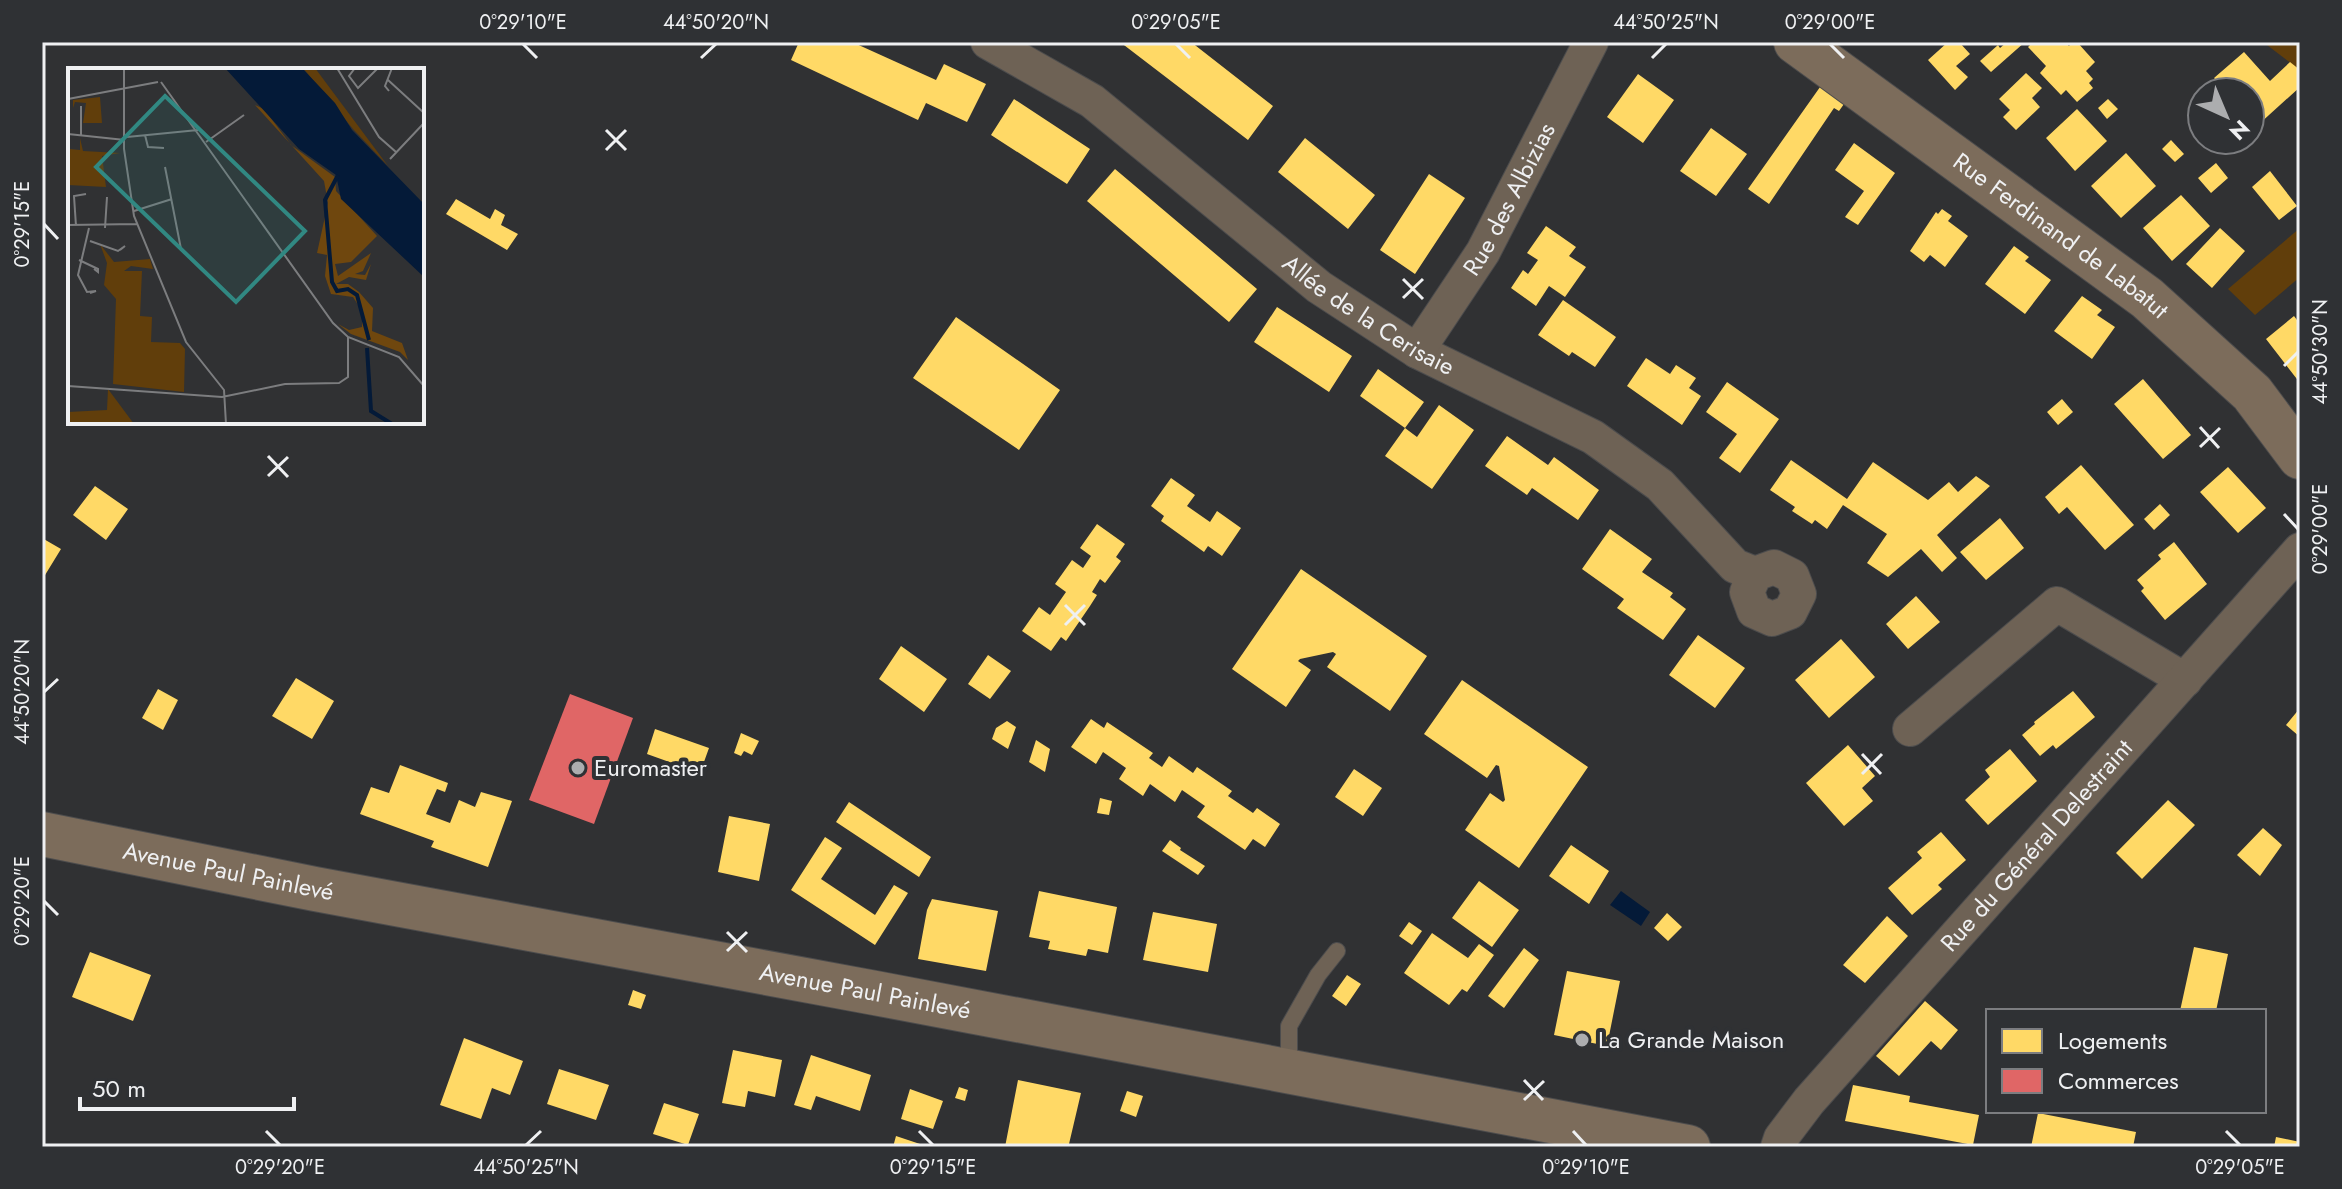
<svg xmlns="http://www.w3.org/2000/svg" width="2342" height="1189" viewBox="0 0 2342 1189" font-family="Jost,sans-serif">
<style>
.green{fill:#613e0b}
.water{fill:#041a38}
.homes{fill:#ffd966}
.shops{fill:#e06666}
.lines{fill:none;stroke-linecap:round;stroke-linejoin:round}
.lane-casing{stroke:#4c4c4d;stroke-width:18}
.street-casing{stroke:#4c4c4d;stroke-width:36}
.secondary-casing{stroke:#4c4c4d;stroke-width:46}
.lane{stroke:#6e6255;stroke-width:16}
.street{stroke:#6e6255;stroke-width:34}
.secondary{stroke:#7c6c5b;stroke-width:44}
.ticks{fill:none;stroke:#eff0f2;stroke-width:3}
.poi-dot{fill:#acadaf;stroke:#2f3134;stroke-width:3}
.labels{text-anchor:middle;stroke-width:8;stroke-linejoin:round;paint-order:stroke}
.street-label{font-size:24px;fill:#eff0f2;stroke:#2f3134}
.poi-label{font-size:24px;fill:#eff0f2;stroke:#2f3134;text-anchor:start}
.inset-river{fill:none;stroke:#041a38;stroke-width:4}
.inset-road{fill:none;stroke:#7c7d7f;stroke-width:2}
.view{fill:#318882;fill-opacity:0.15;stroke:#318882;stroke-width:4}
.inset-edge{fill:none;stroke:#eff0f2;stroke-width:4}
.neatline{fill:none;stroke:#eff0f2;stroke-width:3}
.ticks-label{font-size:20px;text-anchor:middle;fill:#eff0f2}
</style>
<rect width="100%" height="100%" fill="#303133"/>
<path class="green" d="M2263,42H2300V70Z
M2300,228V277L2255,315L2228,289Z"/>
<path class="water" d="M1621,891L1650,912L1641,926L1610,905Z"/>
<path class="homes" d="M799,42H852L936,80L944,64L986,84L967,122L926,103L918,120L791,60Z
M1120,42H1191L1273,106L1248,140Z
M1948,42H1959L1970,54L1956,66L1968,77L1955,90L1928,60Z
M2007,42H2025L1991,72L1980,61L1998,45L2000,48Z
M2033,42H2065L2069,46L2072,42H2077L2095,62L2086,71L2093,79L2089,83L2093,88L2077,102L2066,90L2061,95L2040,73L2046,66L2028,47Z
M2244,52L2270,81L2290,62L2300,70V87L2258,125L2250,117V92H2227L2214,78Z
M2026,73L2042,88L2032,98L2040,107L2016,130L2003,117L2010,110L1999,99Z
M1638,74L1674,100L1643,143L1607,117Z
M1825,80L1849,97L1839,111L1834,108L1769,204L1748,189Z
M1014,99L1090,149L1067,184L991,135Z
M2108,99L2118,109L2107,119L2098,108Z
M2077,109L2107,141L2075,171L2046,138Z
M1711,128L1747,154L1716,196L1680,171Z
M1305,138L1375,195L1348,229L1278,172Z
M2171,140L2184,154L2175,162L2162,149Z
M1854,143L1895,173L1858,225L1845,217L1864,191L1835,170Z
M2126,153L2156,186L2121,218L2091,186Z
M2216,163L2228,178L2211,193L2198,178Z
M1115,169L1257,289L1229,322L1087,201Z
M2270,171L2297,206L2279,220L2252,187Z
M1429,174L1465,198L1415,274L1380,250Z
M2181,195L2210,226L2172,261L2143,228Z
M456,199L490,219L495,209L505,215L501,225L518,234L507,250L446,214Z
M1942,209L1952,216L1948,221L1968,236L1945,267L1930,255L1924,262L1910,251L1936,212L1938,214Z
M1546,226L1576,247L1569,256L1586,267L1565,297L1549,286L1536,306L1511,288L1523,270L1528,274L1538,260L1527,253Z
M2220,228L2245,251L2212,288L2186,264Z
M2014,246L2029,257L2025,261L2051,280L2025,314L1985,284Z
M2082,296L2102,310L2097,315L2115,327L2092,359L2054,331Z
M1563,300L1616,337L1595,367L1572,352L1569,356L1538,335Z
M1277,307L1352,356L1329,392L1254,342Z
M2294,316L2300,324V383L2266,339Z
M956,317L1060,390L1019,450L913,378Z
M1646,358L1670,374L1676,365L1696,378L1689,388L1701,396L1682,425L1627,386Z
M1378,369L1424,402L1405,428L1417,437L1439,405L1474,430L1432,489L1385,456L1405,428L1360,396Z
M2143,379L2191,435L2163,459L2114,404Z
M1727,382L1779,419L1740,473L1719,458L1737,434L1706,412Z
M2062,399L2073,412L2058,425L2047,412Z
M1507,436L1548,465L1554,457L1599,490L1578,520L1532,488L1527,495L1485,466Z
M1791,460L1847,499L1873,462L1928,500L1949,482L1958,492L1976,476L1990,486L1937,535L1957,558L1942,572L1921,549L1888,577L1867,563L1887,534L1843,505L1827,529L1815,520L1812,524L1792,511L1795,507L1770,490Z
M2081,465L2134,525L2105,550L2067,507L2059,514L2045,497Z
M2228,467L2266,508L2238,533L2200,492Z
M1171,478L1195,495L1187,506L1210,522L1217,511L1241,528L1222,556L1208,546L1204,552L1161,521L1164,516L1151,506Z
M95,486L128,509L106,540L73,515Z
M2160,504L2170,515L2154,530L2144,519Z
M2000,518L2024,548L1986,580L1960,552Z
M1097,524L1125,544L1116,557L1121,561L1105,583L1100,579L1092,592L1097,595L1090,606L1066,641L1061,637L1051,651L1022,631L1039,607L1050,615L1066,592L1055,584L1072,560L1083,568L1091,556L1080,548Z
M1610,529L1652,559L1642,572L1673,593L1670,597L1686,609L1663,640L1617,608L1624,599L1582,569Z
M42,538L61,549L42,580Z
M2174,542L2207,584L2165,620L2141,591L2144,588L2137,580L2161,559L2158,555Z
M1301,569L1427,656L1390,711L1327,667L1336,654L1333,652L1300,659L1298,661L1311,670L1286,707L1232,669Z
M1916,596L1940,622L1908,649L1886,624Z
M1698,635L1745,668L1715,708L1669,675Z
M1841,639L1875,677L1829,718L1795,680Z
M901,646L947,679L924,712L879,679Z
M988,655L1011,671L990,699L968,684Z
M296,678L334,701L312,739L272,716Z
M1462,680L1588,767L1519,868L1465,830L1490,793L1503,802L1505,800L1499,766L1496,765L1487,778L1424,734Z
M158,689L178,700L163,730L142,718Z
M2073,691L2095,717L2056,749L2053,745L2040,756L2022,735L2035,724L2034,722Z
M2300,708V737L2286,725Z
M1091,719L1104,728L1107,722L1153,753L1149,758L1162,767L1169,756L1193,773L1197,767L1232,791L1228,796L1253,813L1257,808L1280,824L1265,847L1253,839L1245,850L1197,817L1205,806L1182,790L1175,802L1150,784L1143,796L1119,779L1126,768L1103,752L1096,764L1071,747Z
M1007,721L1016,727L1008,749L992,739L996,728Z
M655,729L709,748L700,773L647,754Z
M741,733L759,741L752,755L744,751L741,756L734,753Z
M1036,740L1050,749L1045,772L1029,762Z
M1848,745L1875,776L1862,788L1873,801L1844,826L1806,783Z
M2010,749L2037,781L1988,825L1965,800L1990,777L1985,770Z
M400,765L448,783L445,792L437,789L426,814L450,823L459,800L475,807L481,792L512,801L488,867L431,847L434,841L360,814L371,787L389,793Z
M1354,769L1382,788L1363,816L1335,797Z
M1100,798L1112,801L1109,815L1097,813Z
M2168,800L2195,825L2142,879L2116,853Z
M849,802L931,857L919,877L836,822Z
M729,816L770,824L759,881L718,872Z
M2263,828L2282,845L2260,876L2237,855Z
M1941,832L1966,860L1938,885L1942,889L1912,915L1888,888L1922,858L1917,852Z
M825,837L842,848L821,879L875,915L894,885L908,893L875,945L791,890Z
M1170,840L1181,848L1180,850L1205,866L1198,875L1162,851Z
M1571,845L1609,871L1589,904L1549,876Z
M1479,881L1519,910L1492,947L1452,918Z
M1039,891L1117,907L1108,953L1088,949L1086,956L1048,949L1050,941L1029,937Z
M932,899L998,911L986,971L918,959L927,910Z
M1153,912L1217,924L1208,972L1143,960Z
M1667,913L1682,927L1668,941L1654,928Z
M1887,916L1908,936L1865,983L1843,965Z
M1409,922L1422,931L1412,945L1399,936Z
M1432,933L1468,958L1479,944L1494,955L1467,992L1462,989L1449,1005L1404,973Z
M2194,947L2228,954L2216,1011H2180Z
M1524,948L1539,960L1504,1008L1488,996Z
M90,952L151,975L133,1021L72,997Z
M1567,971L1620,981L1607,1046L1554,1035Z
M1347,975L1361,984L1346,1006L1332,996Z
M633,990L646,995L641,1009L628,1005Z
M1925,1001L1958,1030L1941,1050L1931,1041L1899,1076L1876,1056Z
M464,1038L523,1061L510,1095L492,1088L481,1119L440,1105Z
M733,1050L782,1060L775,1097L748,1091L745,1107L722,1103Z
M811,1055L871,1075L860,1111L816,1096L811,1110L794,1105Z
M559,1069L609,1085L596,1120L547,1104Z
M1018,1080L1081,1093L1069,1144L1078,1147H1005Z
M1853,1085L1910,1096L1909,1102L1979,1115L1973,1145L1845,1121Z
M959,1087L968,1090L965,1101L955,1098Z
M910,1089L943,1101L933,1129L901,1119Z
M1127,1091L1143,1096L1136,1117L1120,1111Z
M664,1103L699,1114L688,1145L653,1134Z
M2038,1113L2136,1132L2133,1147H2031Z
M896,1136L920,1144L919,1147H893Z
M2276,1137L2300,1142V1147H2274Z"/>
<path class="shops" d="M570,694L633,718L594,824L529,800Z"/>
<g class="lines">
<defs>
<path id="lane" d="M1289,1071V1026L1318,975L1337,951"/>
<g id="street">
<path id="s1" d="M988,42L1092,101L1319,287L1417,351L1593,437L1660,485L1735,566L1755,574L1774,567L1792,576L1799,594L1790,612L1772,619L1754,611L1747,592L1755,574"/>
<path id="s2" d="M1417,351L1483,252L1591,42"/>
<path d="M1910,729L2057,604L2185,680"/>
<path id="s3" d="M1778,1147L1781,1138L1809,1101L2300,550"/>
</g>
<g id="secondary">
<path id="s4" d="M1796,42L2147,298L2252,393L2300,457"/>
<path id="s5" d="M42,834L315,889L875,993L1688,1147"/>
</g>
</defs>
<use href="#lane" class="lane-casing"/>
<use href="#street" class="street-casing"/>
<use href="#secondary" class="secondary-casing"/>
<use href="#lane" class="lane"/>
<use href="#street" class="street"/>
<use href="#secondary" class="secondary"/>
</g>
<path class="ticks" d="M523,44L537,58M1176,44L1190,58M1830,44L1844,58M701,58L716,44M1652,58L1666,44M606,130L626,150M606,150L626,130M44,224L58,239M1403,279L1423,299M1403,298L1423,279M2284,366L2298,352M2200,427L2219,448M2200,447L2220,428M268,456L288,477M268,476L288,457M2284,514L2298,529M1065,605L1085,625M1065,625L1085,605M44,692L58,679M1862,754L1881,774M1862,774L1882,754M44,901L58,915M727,932L747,952M727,951L747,932M1524,1080L1543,1100M1524,1100L1544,1081M266,1131L280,1145M919,1131L933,1145M1573,1131L1586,1145M2226,1131L2240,1145M526,1145L541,1131"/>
<g class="poi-dot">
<circle cx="578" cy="768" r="8"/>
<circle cx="1582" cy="1040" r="8"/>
</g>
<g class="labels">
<g class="street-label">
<text dy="8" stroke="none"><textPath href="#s2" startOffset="178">Rue des Albizias</textPath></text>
<text dy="8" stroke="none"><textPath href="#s4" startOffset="328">Rue Ferdinand de Labatut</textPath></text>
<text dy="8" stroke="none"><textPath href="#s1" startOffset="470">Allée de la Cerisaie</textPath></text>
<text dy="8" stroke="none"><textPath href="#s3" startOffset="398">Rue du Général Delestraint</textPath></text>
<text dy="8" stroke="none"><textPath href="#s5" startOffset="190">Avenue Paul Painlevé</textPath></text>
<text dy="8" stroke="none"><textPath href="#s5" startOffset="838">Avenue Paul Painlevé</textPath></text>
</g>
<g class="poi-label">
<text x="594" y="776">Euromaster</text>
<text x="1598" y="1048">La Grande Maison</text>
</g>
</g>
<g transform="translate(68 68)">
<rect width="356" height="356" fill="#303133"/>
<path d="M235,0H247L320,98L285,61ZM32,29L34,55H15L18,35L7,34L5,40V32ZM12,70L15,83L52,85L34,88L38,119L0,117L1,81L12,82ZM32,176L46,194L82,191L85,201L63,198L56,203H74L72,248L84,249L83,274L112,275L117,281L116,324L45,316L48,231L36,217L39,195ZM40,321L66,356H0V344L39,342Z" fill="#613e0b"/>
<path d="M187,37L196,41L223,77L267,109L268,123L309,168L283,194L267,196L270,208L303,185L295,203L287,206L297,207L303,196L298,212L281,209L268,216H280L291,224L305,240L304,263L334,275L340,292L332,284L283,266L270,256L281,262L294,259V243L285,229L263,226L257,208L259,187L249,185L260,135L256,113Z" fill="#6f470e"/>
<path d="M157,0H234L267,35L284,62L356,136V209L273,131L268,107L231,81Z" fill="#041a38"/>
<path class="inset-river" d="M270,107L257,132L264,214L269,223L280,221L289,227L301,272M299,280L303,343L324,356"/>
<path class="inset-road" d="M56,0V81L66,148L118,274L156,322L158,356M269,0L311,69L328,84M287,0L281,8L290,20L310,0M320,12L356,45M93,14L265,255L280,269L331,289L356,318M321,23L317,18L324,0M0,31L90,14M0,66L57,72M13,67V38M77,67L80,79L96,80M59,69L130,62M138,74L176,47M322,91L356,55M97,99L113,181M66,143L104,131M0,157L69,156M8,158L6,128L18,126M21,160L10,207L19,224L28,223L22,225M37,160L39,129M22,173L50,183L57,178L52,182M11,192L30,201V204L26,201M0,318L154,329L217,316L271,315L280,309V269"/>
<path class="view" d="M97,28L237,163L168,234L28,99Z"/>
<rect width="356" height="356" class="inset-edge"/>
</g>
<rect width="2342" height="1189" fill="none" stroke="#2f3134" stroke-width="88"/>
<rect x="1986" y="1009" width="280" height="104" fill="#2f3134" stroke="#7c7d80" stroke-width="2"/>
<rect x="2002" y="1029" width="40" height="24" fill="#ffd966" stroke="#7c7d80" stroke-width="2"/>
<text x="2058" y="1049" font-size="24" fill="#eff0f2">Logements</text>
<rect x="2002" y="1069" width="40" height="24" fill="#e06666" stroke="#7c7d80" stroke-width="2"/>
<text x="2058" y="1089" font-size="24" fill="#eff0f2">Commerces</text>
<g transform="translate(2226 116) rotate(136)"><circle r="38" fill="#2f3134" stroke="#7c7d80" stroke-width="2"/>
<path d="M0-6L14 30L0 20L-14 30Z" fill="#acadaf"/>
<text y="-12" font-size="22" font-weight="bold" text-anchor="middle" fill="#eff0f2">N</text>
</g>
<path d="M80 1097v12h214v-12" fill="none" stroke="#eff0f2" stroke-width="4"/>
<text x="92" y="1097" font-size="24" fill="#eff0f2" stroke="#2f3134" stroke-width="6" paint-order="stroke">50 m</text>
<rect x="44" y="44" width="2254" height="1101" class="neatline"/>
<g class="ticks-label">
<text x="523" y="29">0°29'10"E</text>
<text x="716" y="29">44°50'20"N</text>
<text x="1176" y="29">0°29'05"E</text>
<text x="1666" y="29">44°50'25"N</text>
<text x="1830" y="29">0°29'00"E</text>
<text transform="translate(22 224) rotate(-90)" y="7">0°29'15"E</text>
<text transform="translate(2320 352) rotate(-90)" y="7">44°50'30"N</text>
<text transform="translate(2320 529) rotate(-90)" y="7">0°29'00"E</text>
<text transform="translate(22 692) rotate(-90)" y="7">44°50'20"N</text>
<text transform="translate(22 901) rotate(-90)" y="7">0°29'20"E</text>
<text x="280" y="1174">0°29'20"E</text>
<text x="526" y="1174">44°50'25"N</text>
<text x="933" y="1174">0°29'15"E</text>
<text x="1586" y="1174">0°29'10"E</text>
<text x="2240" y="1174">0°29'05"E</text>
</g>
</svg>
